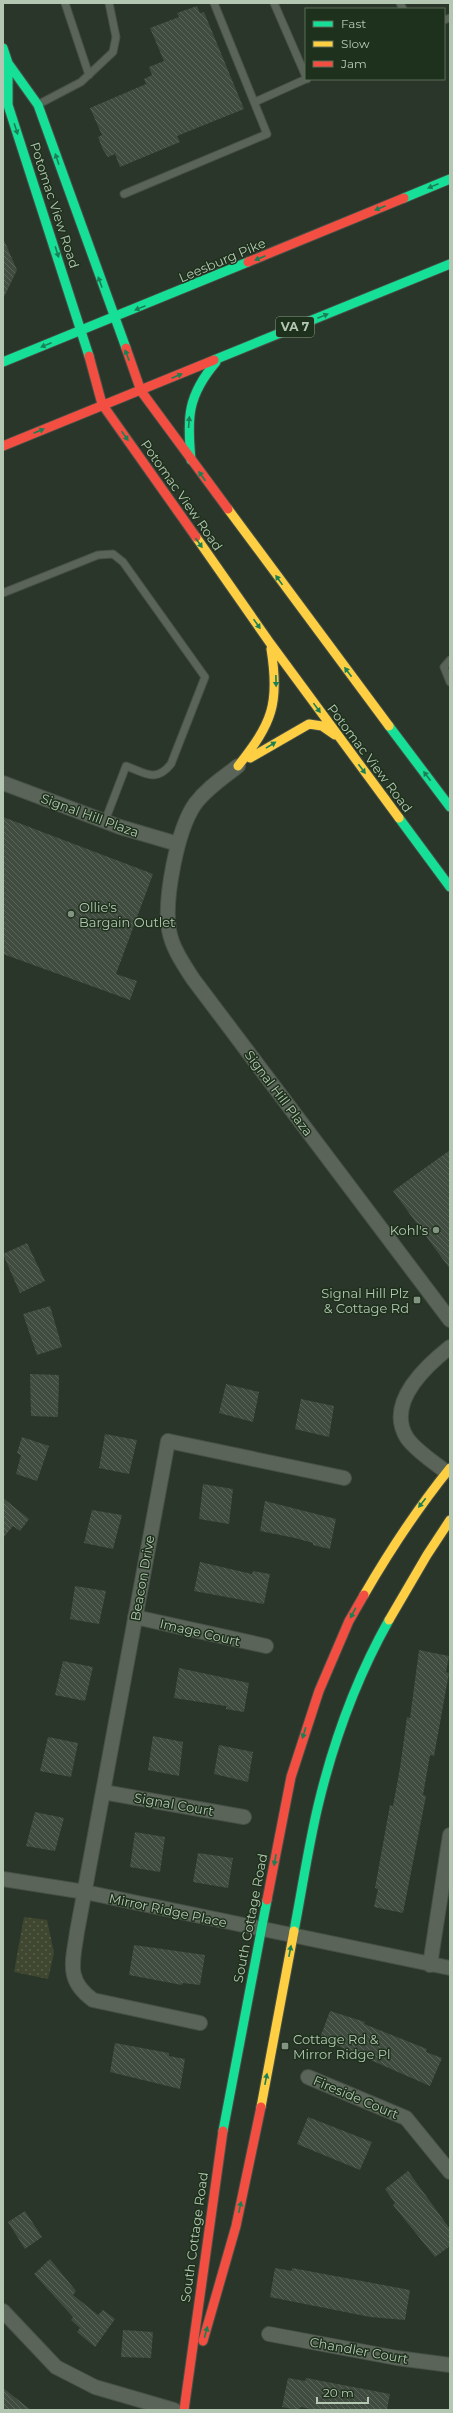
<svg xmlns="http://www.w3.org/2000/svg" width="453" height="2413" viewBox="0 0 453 2413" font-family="Montserrat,sans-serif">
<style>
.green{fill:url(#green-dots)}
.building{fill:url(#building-back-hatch)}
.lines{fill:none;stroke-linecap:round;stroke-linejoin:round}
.lane-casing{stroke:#475046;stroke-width:9}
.street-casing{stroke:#475046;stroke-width:16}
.fast-casing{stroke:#475046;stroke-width:11}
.slow-casing{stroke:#475046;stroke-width:11}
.jam-casing{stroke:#475046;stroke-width:11}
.lane{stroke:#5a6459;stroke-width:7}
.street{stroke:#5a6459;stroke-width:14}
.fast{stroke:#16e098;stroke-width:9}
.slow{stroke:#ffcf43;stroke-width:9}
.jam{stroke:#f24e42;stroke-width:9}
.oneway{fill:#1a8054}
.poi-dot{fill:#849483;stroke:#1e311c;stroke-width:1.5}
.labels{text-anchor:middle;stroke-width:3;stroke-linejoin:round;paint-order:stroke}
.shield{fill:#1e311c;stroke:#879a86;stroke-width:1}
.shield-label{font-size:12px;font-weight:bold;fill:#b4c7b3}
.street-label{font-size:13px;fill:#b4c7b3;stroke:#1e311c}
.poi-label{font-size:13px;fill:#b4c7b3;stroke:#1e311c;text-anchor:start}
</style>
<defs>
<pattern id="green-dots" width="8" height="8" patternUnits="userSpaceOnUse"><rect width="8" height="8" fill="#404730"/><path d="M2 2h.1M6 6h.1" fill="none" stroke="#59604c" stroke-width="1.8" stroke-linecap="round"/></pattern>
<pattern id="building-back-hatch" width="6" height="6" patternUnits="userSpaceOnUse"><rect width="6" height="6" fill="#414c40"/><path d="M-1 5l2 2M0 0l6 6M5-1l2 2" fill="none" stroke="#5a6459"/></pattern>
</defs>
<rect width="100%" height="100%" fill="#2a3629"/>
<path class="green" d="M24,1917L47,1920L54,1953L48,1979L14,1972Z"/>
<path class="building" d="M197,6L200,13L204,12L244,109L177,136L180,142L120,167L115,154L108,157L103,150L98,137L102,135L90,108L146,84L144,79L152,75L149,67L164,61L150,28L179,17L177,13Z
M3,238L17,270L3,299Z
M3,817L153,874L116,974L137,981L130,1000L3,954Z
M450,1150V1269L393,1191Z
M27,1243L45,1281L20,1293L3,1254Z
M50,1306L62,1347L37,1355L23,1314Z
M30,1374L59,1375L58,1417L31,1416Z
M226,1384L259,1392L253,1422L219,1413Z
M301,1399L334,1406L329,1437L295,1429Z
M105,1434L137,1440L129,1474L99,1468Z
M22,1437L49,1446L37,1481L16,1474L21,1455L17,1453Z
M203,1484L233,1489L229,1524L199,1519Z
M3,1498L29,1519L20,1531L13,1526L3,1538Z
M265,1501L336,1519L330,1549L313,1545V1543L295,1538L260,1531Z
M92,1510L122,1515L113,1549L84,1543Z
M200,1562L252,1574L253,1571L270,1574L264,1604L194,1591Z
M75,1586L106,1591L99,1624L70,1619Z
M419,1650L449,1656L446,1672L449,1673L434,1756L430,1755L423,1795L426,1796L403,1913L374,1907L378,1889L375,1888L390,1805L393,1806L400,1768L407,1717L410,1718Z
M63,1661L93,1667L85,1701L55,1695Z
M179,1668L249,1683L244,1712L226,1709V1706L174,1698Z
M153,1736L183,1742L179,1776L148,1770Z
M48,1737L78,1743L71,1777L40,1771Z
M219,1745L253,1752L248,1782L214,1774Z
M35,1812L64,1818L55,1851L26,1846Z
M135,1832L165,1837L160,1872L130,1867Z
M198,1853L233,1858L228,1888L193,1882Z
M134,1945L205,1955L200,1985L183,1983L182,1985L129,1975Z
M330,2011L365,2022L364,2024L427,2049L426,2052L442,2058L430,2086L320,2038Z
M115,2043L169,2053V2056L185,2059L180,2089L110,2072Z
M308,2117L372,2142L360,2170L297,2144Z
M408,2171L450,2229V2246L435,2257L393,2205L395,2203L385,2189Z
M25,2211L42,2237L25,2249L8,2222Z
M50,2259L76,2291L73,2295L98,2315L103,2310L115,2319L95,2347L77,2332L80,2328L71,2320L73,2317L34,2274Z
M275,2268L292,2271V2268L410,2290L405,2320L370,2317L270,2297Z
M123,2330L153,2332L151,2358L121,2357Z
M288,2378L305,2381L306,2378L390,2394L387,2410H315L301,2407L298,2410L282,2407Z
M3,2388L31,2410H3Z"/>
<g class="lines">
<defs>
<path id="lane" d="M65,3L89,75
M274,3L307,79
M400,3L403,9
M444,20L450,18
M255,102L306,79
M39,104L81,82L113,52L116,37L109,3
M124,194L267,134L214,3
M3,593L98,555L113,554L123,562L205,677L171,764C156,783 145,773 126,766L105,821
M450,660L444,667L450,682"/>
<path id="street" d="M238,766C223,778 207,788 195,804C177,830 164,899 169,930C172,948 184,965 193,979L450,1320
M3,783L120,827L178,844
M446,1472C434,1462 416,1451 407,1438C385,1403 426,1366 450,1347
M135,1617L266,1646
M103,1792L244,1817
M3,1879L85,1892L450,1968
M430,1965L450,1835
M200,2023L93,2000C65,1980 73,1961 77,1932L168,1441L344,1478
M308,2077L406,2118L450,2172
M3,2311L56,2367L95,2387L174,2410
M269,2334L397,2358L450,2365"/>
<path id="fast" d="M3,48L8,63V105L89,356
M8,63L38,105L126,348
M404,198L450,179
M214,360L450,264
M3,362L248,262
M191,460C187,418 187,396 216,362
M389,726L450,807
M399,818L450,887
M294,1931C302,1890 308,1848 318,1806C333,1743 357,1677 389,1620
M223,2131L267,1900"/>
<path id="slow" d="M228,509L389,726
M196,537L270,643L399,818
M250,758L309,724L322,726L335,735
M238,766C272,723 280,704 271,649
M364,1595C390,1550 417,1509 450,1468
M389,1620L427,1555L450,1520
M261,2107L294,1931"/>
<path id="jam" d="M248,262L404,198
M126,348L141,391L228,509
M89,356L102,404L196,537
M3,446L214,360
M267,1900L291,1777L319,1691L349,1621L364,1595
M203,2341L236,2226L261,2107
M184,2410L223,2131"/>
</defs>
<use href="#lane" class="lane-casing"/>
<use href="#street" class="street-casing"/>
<use href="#fast" class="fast-casing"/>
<use href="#slow" class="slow-casing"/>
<use href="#jam" class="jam-casing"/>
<use href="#lane" class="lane"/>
<use href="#street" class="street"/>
<use href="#fast" class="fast"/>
<use href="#slow" class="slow"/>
<use href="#jam" class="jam"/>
</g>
<defs><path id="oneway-solid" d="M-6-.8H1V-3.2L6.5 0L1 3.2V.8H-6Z"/></defs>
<g class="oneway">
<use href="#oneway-solid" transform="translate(16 129) rotate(72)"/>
<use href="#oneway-solid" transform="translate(57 159) rotate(-109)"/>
<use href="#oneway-solid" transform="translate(433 186) rotate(158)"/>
<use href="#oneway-solid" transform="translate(380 208) rotate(157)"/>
<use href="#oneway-solid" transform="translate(57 252) rotate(72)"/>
<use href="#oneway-solid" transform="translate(260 258) rotate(157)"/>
<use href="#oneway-solid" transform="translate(100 282) rotate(-110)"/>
<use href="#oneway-solid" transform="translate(140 308) rotate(158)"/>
<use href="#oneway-solid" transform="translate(323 316) rotate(-22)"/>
<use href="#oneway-solid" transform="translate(46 345) rotate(158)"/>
<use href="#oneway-solid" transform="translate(127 355) rotate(-111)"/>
<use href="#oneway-solid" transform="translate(177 376) rotate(-23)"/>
<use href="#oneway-solid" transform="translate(189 422) rotate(-86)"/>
<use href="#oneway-solid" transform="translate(39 431) rotate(-23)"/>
<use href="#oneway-solid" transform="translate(125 436) rotate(55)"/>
<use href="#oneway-solid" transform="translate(202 476) rotate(-126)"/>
<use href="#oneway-solid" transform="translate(199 543) rotate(55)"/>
<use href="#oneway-solid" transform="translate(279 580) rotate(-126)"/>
<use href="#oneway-solid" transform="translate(257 624) rotate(55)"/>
<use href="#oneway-solid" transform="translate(348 672) rotate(-127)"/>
<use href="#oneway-solid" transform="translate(276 681) rotate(89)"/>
<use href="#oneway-solid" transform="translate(317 708) rotate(54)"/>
<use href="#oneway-solid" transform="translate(271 745) rotate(-32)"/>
<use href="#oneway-solid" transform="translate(362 769) rotate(53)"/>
<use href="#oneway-solid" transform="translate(427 776) rotate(-127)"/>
<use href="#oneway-solid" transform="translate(422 1503) rotate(128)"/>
<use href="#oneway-solid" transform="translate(353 1613) rotate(118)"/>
<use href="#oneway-solid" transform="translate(304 1733) rotate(107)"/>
<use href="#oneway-solid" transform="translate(275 1860) rotate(101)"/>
<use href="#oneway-solid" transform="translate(290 1951) rotate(-79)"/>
<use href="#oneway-solid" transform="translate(266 2079) rotate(-79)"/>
<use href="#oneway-solid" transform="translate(240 2207) rotate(-78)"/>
<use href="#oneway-solid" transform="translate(206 2332) rotate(-74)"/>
</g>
<g class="poi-dot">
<circle cx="71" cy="914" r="4"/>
<circle cx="436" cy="1230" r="4"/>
<rect x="413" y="1296" width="8" height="8" rx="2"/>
<rect x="281" y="2042" width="8" height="8" rx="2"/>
</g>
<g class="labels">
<rect class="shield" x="276" y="317" width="38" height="20" rx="3"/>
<g class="shield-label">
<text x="295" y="331">VA 7</text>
</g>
<g class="street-label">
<text transform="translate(55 205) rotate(72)" y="5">Potomac View Road</text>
<text transform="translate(222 260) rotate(-23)" y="5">Leesburg Pike</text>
<text transform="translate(182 495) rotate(55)" y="5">Potomac View Road</text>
<text transform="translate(370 758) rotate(53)" y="5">Potomac View Road</text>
<text transform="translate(90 815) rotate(20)" y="5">Signal Hill Plaza</text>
<text transform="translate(279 1093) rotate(53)" y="5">Signal Hill Plaza</text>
<text transform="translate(142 1578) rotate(-80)" y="5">Beacon Drive</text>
<text transform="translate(200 1632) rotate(13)" y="5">Image Court</text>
<text transform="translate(174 1804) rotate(10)" y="5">Signal Court</text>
<text transform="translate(168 1910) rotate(12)" y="5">Mirror Ridge Place</text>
<text transform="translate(250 1918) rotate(-79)" y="5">South Cottage Road</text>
<text transform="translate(356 2097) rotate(23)" y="5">Fireside Court</text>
<text transform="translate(194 2237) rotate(-82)" y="5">South Cottage Road</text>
<text transform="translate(359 2350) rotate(10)" y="5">Chandler Court</text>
</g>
<g class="poi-label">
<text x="79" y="912">Ollie's<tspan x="79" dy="15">Bargain Outlet</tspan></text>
<text x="428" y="1235" text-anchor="end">Kohl's</text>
<text x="409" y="1298" text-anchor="end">Signal Hill Plz<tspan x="409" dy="15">&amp; Cottage Rd</tspan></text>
<text x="293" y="2044">Cottage Rd &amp;<tspan x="293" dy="15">Mirror Ridge Pl</tspan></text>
</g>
</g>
<rect width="453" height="2413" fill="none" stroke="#b4c7b3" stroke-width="8"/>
<rect x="305" y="8" width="140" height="72" fill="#1e311c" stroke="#5a6d58"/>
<rect x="313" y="21" width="20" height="6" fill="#16e098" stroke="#5a6d58"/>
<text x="341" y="28" font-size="12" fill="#b4c7b3">Fast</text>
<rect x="313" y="41" width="20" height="6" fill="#ffcf43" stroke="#5a6d58"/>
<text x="341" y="48" font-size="12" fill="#b4c7b3">Slow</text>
<rect x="313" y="61" width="20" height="6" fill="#f24e42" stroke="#5a6d58"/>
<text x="341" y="68" font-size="12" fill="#b4c7b3">Jam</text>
<path d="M317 2397v6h51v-6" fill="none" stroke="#b4c7b3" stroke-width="2"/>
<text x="323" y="2397" font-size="12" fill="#b4c7b3" stroke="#1e311c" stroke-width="3" paint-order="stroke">20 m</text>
</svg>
